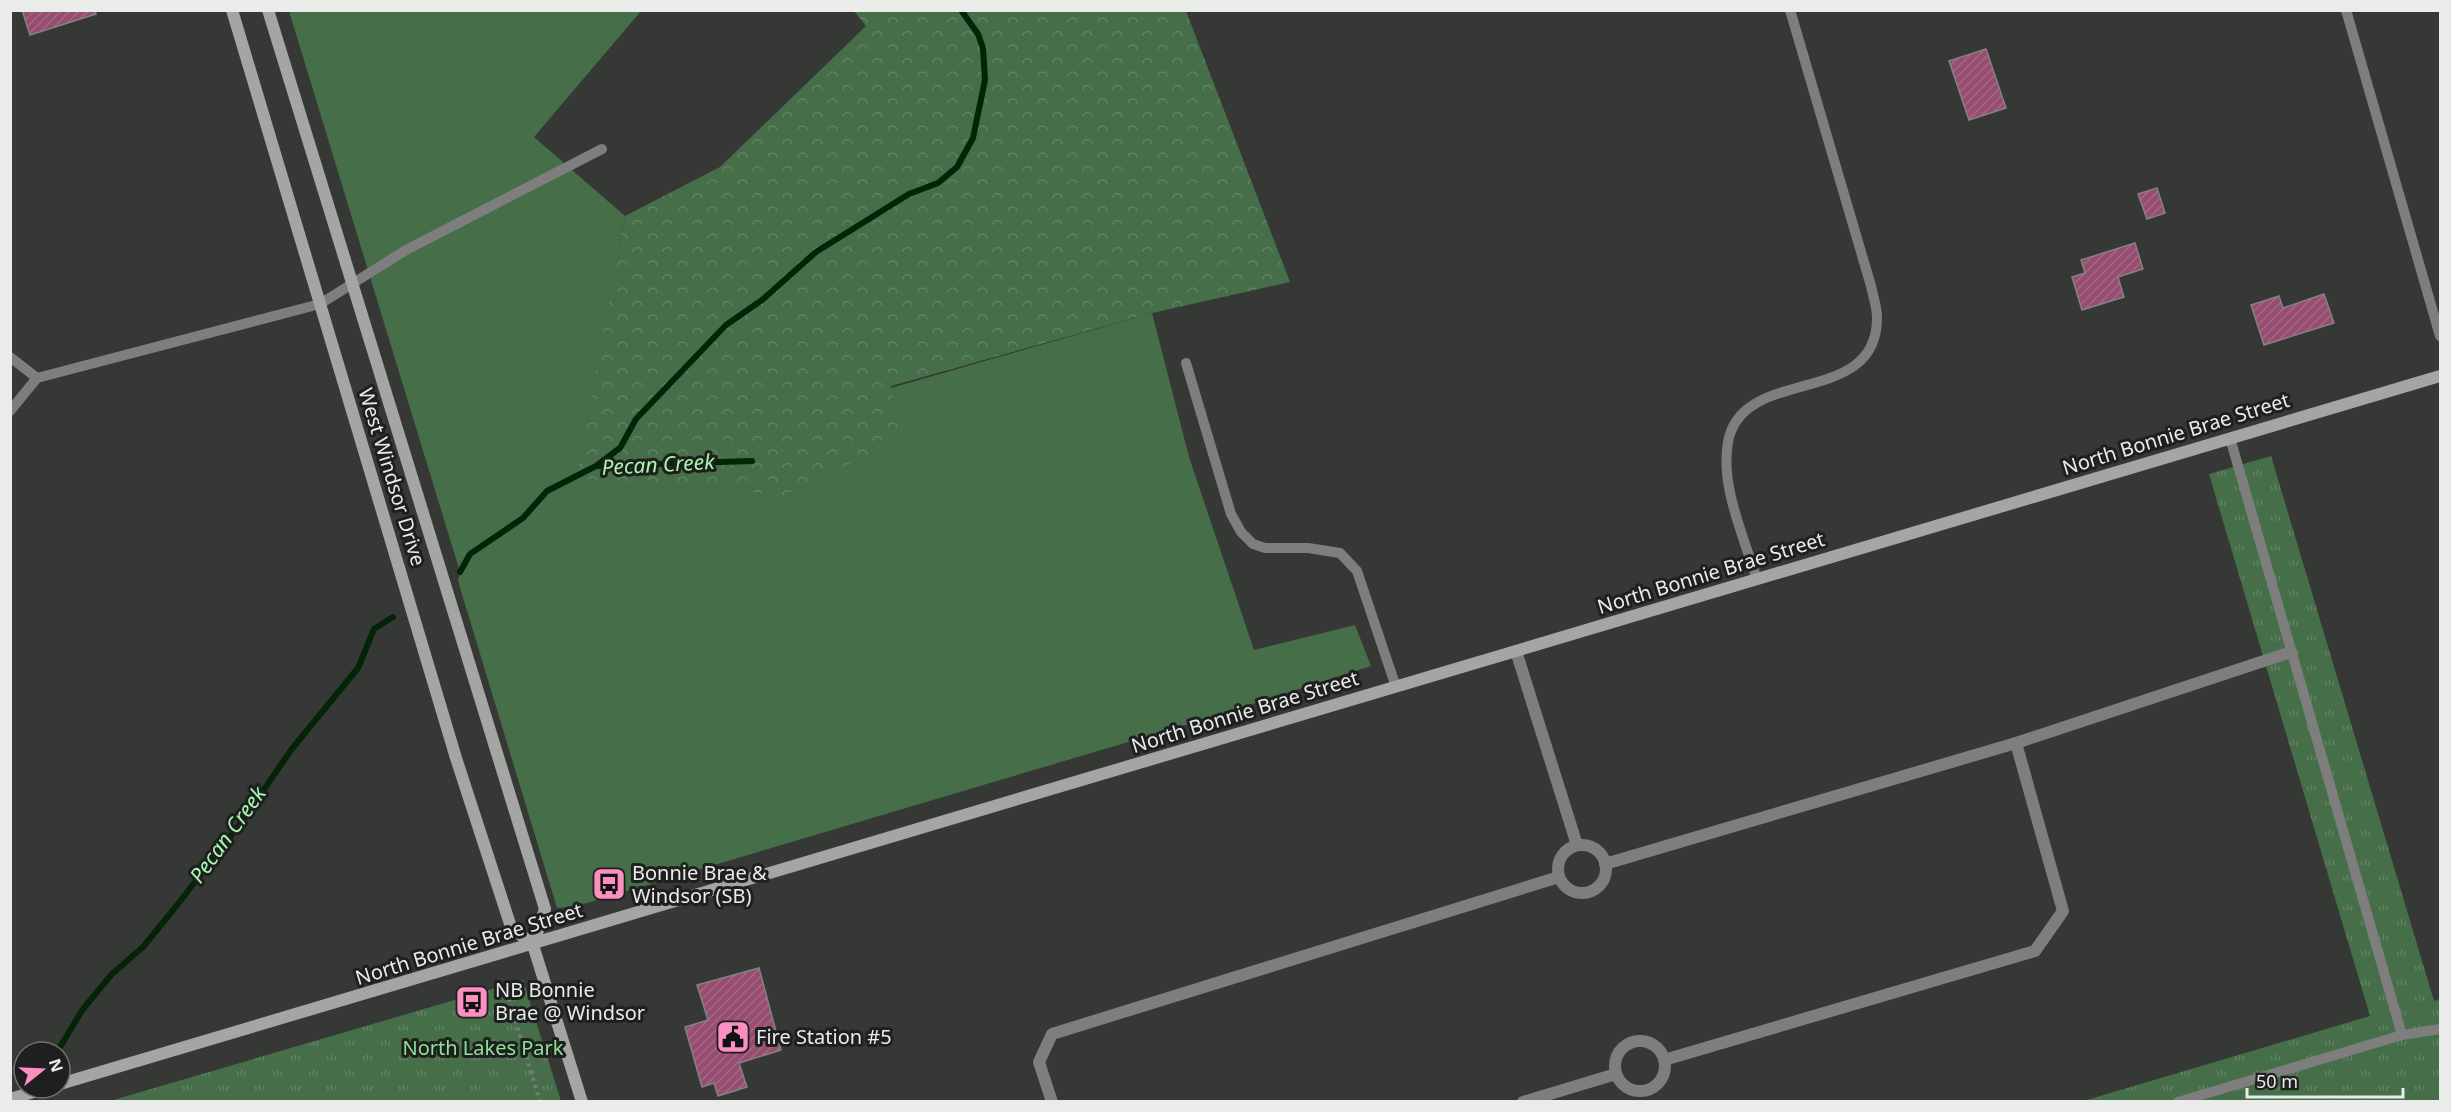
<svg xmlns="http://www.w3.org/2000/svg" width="2451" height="1112" viewBox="0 0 2451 1112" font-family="'Noto Sans',sans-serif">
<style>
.grass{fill:#466e49}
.forest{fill:url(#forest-crowns)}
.park{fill:url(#park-tufts)}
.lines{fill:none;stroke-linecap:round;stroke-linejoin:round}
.stream{stroke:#042408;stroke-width:6}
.building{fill:url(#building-hatch);stroke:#858283;stroke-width:1.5}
.path{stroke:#787a78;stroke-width:4;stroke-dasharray:3 4.5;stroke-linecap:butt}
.lane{stroke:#7d7e7d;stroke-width:10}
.street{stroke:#7d7e7d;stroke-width:12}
.secondary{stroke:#a4a6a4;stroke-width:12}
.labels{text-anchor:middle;stroke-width:6;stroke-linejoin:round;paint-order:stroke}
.street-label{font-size:20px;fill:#eaecea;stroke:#1e1f1e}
.poi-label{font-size:20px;fill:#eaecea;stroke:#1e1f1e;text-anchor:start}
.park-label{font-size:20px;fill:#8ee395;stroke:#1e1f1e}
.water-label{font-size:21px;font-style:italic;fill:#a4faaa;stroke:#1e1f1e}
</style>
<defs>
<pattern id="forest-crowns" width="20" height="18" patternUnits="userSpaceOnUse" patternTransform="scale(1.5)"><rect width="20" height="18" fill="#466e49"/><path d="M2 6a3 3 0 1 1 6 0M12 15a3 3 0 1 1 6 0" fill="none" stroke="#618363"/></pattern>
<pattern id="park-tufts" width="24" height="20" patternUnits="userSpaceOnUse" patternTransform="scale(1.5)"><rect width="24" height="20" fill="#466e49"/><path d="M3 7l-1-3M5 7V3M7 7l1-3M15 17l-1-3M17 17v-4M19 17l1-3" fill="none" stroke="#618363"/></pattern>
<pattern id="building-hatch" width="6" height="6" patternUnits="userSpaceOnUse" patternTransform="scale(1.5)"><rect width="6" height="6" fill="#964d70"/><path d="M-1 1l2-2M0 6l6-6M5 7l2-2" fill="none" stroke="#a56785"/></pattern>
</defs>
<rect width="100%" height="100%" fill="#363836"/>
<path class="grass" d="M289,11H641L534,137L625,216L577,478L1152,313L1189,457L1254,650L1355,625L1371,666L1199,721L573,907L557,908L458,581L460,572Z"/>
<path class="forest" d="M854,11H1186L1290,282L1152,313L891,386L902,440L784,495L576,478L625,216L720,167L866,26Z"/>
<path class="park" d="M2271,456L2434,1001L2440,999V1101L2080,1102L2370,1016L2209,474Z
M523,980L561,1101H110Z"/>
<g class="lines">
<path class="stream" d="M596,466L620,448L636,419L726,325L762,300L816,252L909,194L938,183L957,167L973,138L985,80L983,48L978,34L961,10
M460,572L470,554L523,518L547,491L596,466L752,461
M57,1052L83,1009L112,974L143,947L174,909L246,816L291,750L358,668L374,629L393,617"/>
</g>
<path class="building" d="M22,10H95L96,14L30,35Z
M1986,49L2006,108L1969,120L1949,61Z
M2157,188L2165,213L2147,219L2138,194Z
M2135,243L2143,269L2118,277L2124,297L2082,310L2072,277L2085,273L2081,260Z
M2324,294L2334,323L2264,345L2251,305L2279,296L2283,308Z
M759,968L781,1050L739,1063L747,1087L718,1096L714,1083L702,1087L685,1027L708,1020L697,985Z"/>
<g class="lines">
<path class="path" d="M508,984V995L540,1102"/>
<path class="lane" d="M2346,10L2440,336
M10,357L37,378
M1186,363L1231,514L1241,532L1253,544L1265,548H1308L1340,553L1357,571L1396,687
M10,411L37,378L320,304L406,250L602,149
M1757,580C1744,537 1720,486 1728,442C1742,364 1878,409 1877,317C1877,307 1873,296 1871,286L1790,10
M2402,1035L2440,1029
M2178,1102L2402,1035L2230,438"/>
<path class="street" d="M1516,651L1577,845
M2016,743L2291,652
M1558 869a24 24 0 1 1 48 0a24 24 0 1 1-48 0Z
M1605,864L2016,743L2063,911L2035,951L1664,1060
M1615 1066a25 25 0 1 1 50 0a25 25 0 1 1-50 0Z
M1052,1102L1039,1062L1052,1034L1559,877
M1523,1102L1616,1074"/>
<path class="secondary" d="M232,10L456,758L511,927L533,945L582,1102
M268,10L545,909L533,945
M60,1084L2440,376
M10,1099L47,1088"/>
</g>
<defs>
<symbol id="bus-square" viewBox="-11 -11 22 22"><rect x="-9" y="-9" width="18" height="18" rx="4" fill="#fc8fc1" stroke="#1e1f1e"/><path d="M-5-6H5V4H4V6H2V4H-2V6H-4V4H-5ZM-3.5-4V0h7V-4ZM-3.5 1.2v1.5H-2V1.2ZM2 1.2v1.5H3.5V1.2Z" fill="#111"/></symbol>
<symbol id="civic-square" viewBox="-11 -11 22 22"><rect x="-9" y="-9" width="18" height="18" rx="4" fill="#fc8fc1" stroke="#1e1f1e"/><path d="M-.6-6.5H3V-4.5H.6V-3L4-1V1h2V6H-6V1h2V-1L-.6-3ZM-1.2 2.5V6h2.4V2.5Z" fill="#111"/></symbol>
</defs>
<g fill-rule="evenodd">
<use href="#bus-square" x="590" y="865" width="38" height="38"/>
<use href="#bus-square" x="453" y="983" width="38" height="38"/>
<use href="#civic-square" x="714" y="1018" width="38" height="38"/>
</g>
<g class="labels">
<g class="street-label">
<text transform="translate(2176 434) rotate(-17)" y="7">North Bonnie Brae Street</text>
<text transform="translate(392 477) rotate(73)" y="7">West Windsor Drive</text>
<text transform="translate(1711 573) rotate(-17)" y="7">North Bonnie Brae Street</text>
<text transform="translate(1245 712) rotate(-17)" y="7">North Bonnie Brae Street</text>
<text transform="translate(469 944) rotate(-17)" y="7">North Bonnie Brae Street</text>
</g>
<g class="poi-label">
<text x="632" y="880">Bonnie Brae &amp;<tspan x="632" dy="23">Windsor (SB)</tspan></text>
<text x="495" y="997">NB Bonnie<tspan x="495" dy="23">Brae @ Windsor</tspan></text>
<text x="756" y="1044">Fire Station #5</text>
</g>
<g class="park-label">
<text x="483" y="1055">North Lakes Park</text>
</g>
<g class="water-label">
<text transform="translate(658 465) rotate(-3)" y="7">Pecan Creek</text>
<text transform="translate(228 835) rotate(-54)" y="7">Pecan Creek</text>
</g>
</g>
<rect width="2451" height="1112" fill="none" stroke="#eaecea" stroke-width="24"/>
<g transform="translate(42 1070) rotate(72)"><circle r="28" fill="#1e1f1e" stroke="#707170" stroke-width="1.5"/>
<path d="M0-4.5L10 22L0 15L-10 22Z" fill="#fc8fc1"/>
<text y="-9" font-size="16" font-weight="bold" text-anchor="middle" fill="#eaecea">N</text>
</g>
<path d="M2247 1088v9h156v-9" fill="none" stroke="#eaecea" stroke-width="3"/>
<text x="2256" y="1088" font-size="18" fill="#eaecea" stroke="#1e1f1e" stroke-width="4.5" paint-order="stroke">50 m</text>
</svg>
